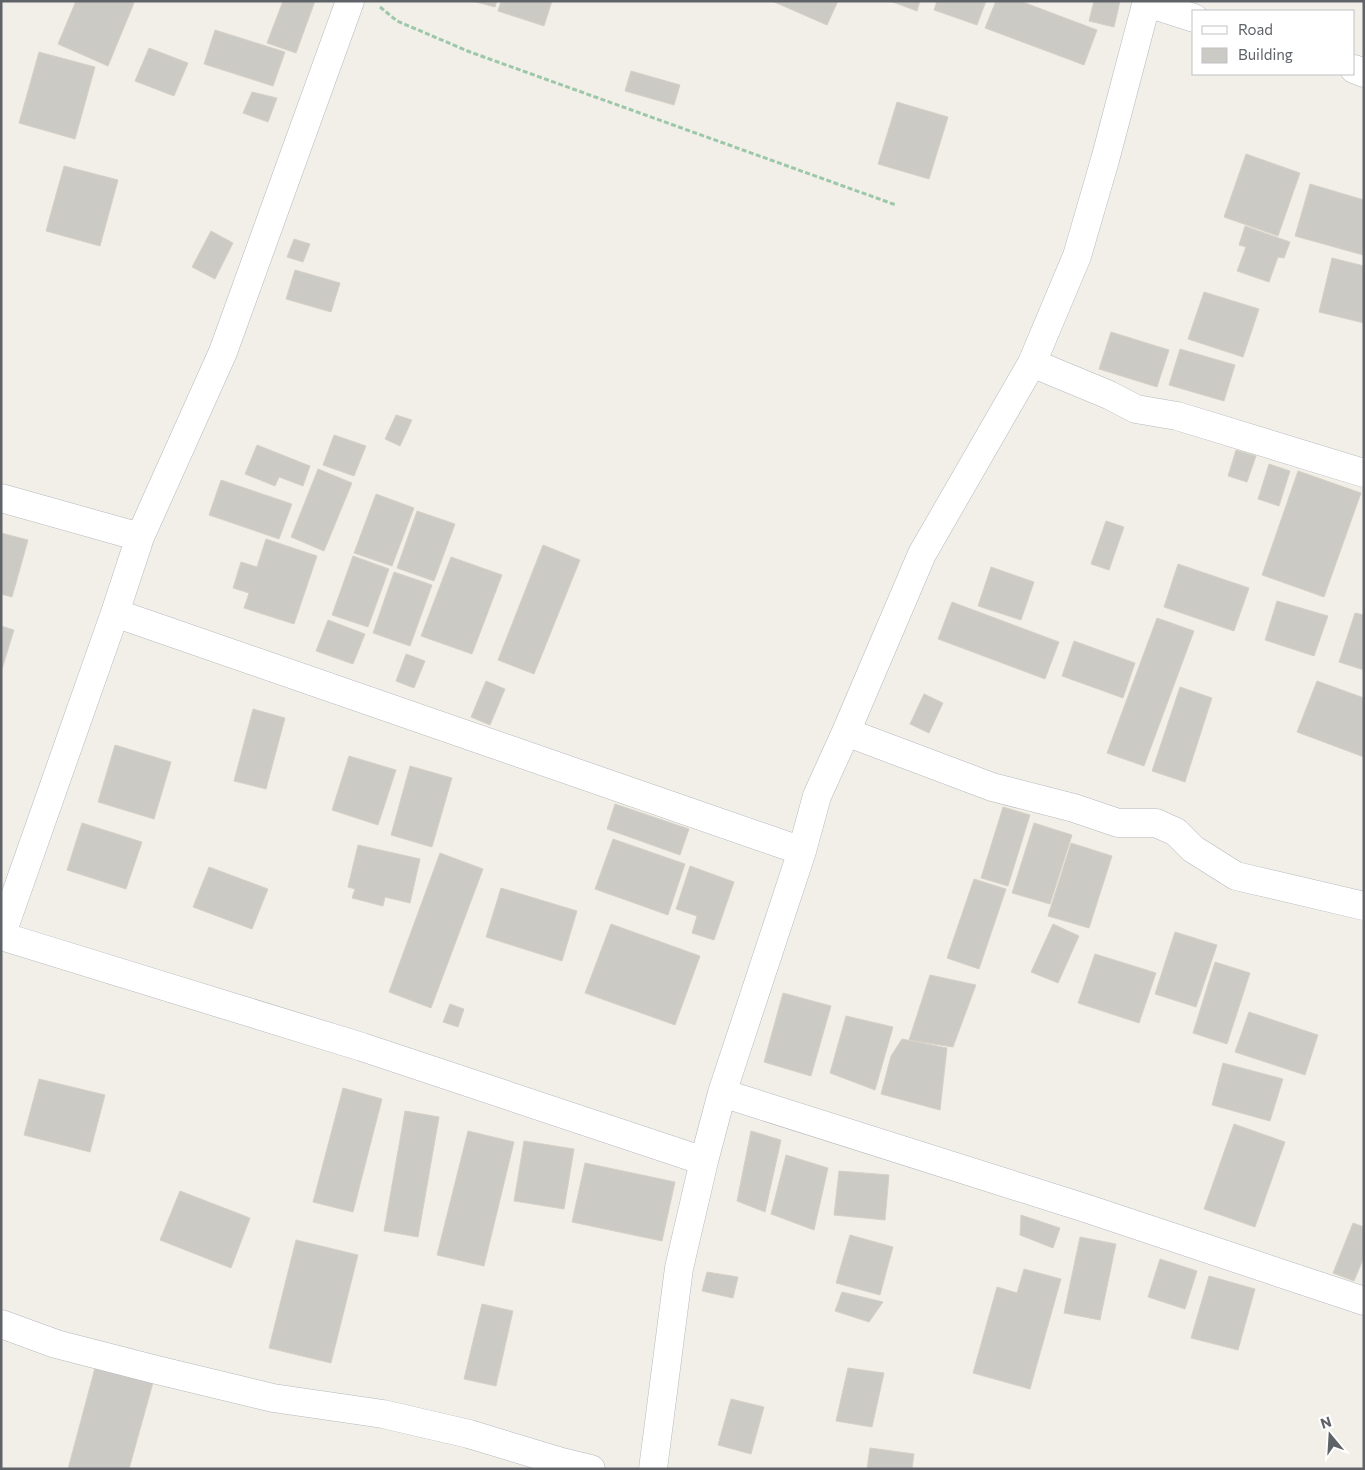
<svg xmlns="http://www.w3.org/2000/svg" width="1365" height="1470" viewBox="0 0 1365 1470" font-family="Commissioner,sans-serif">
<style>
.building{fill:#cccac5;stroke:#d6d1c6}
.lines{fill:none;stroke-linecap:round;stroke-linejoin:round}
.minor-casing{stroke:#b5b8bc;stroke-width:29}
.path{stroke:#9cc7a9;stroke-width:3;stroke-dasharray:5 2.5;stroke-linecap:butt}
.minor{stroke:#fff;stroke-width:28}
</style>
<rect width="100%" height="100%" fill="#f1efe8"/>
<path class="building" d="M76,1H131L134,3L108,66L58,44Z
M283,1H315L296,53L267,43Z
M472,1H497L495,7Z
M501,1H552L544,26L498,11Z
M772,1H838L827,25Z
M890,1H920L917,11Z
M937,1H986L977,25L934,10Z
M996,1H1020L1097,30L1084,65L985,28Z
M1094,1H1120L1114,27L1089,21Z
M215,30L285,52L273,86L204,64Z
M149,48L188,63L174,96L135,81Z
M39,52L95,67L75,139L19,123Z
M631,71L680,85L674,105L625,91Z
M252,92L277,98L268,122L243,113Z
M897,102L948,117L929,179L878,164Z
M1246,154L1300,173L1278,236L1224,217Z
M64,166L118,180L100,246L46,231Z
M1310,184L1364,200V251L1363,255L1295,236Z
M1245,226L1290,242L1284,258L1278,257L1269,282L1237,271L1246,247L1239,245Z
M211,231L233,243L215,279L192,267Z
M294,239L310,244L303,262L287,257Z
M1332,258L1364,266V323L1319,312Z
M295,270L340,283L331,312L286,299Z
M1204,292L1259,309L1243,357L1188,339Z
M1111,332L1169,350L1157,387L1099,369Z
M1180,349L1235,365L1224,401L1169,385Z
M396,415L412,420L400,446L385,439Z
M334,435L366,446L354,476L323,465Z
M257,445L310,466L303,486L279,477L275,486L245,474Z
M1236,450L1256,456L1247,482L1228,476Z
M1269,464L1290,471L1279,506L1258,499Z
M318,469L352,483L324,551L291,537Z
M1298,471L1361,493L1324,597L1262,575Z
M221,480L292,504L279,539L209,515Z
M376,494L414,508L392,566L354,553Z
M417,511L455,524L434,581L397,568Z
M1106,521L1124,527L1109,570L1091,564Z
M1,533L28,540L12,597L1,594Z
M266,539L317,556L294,624L244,608L249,593L233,588L241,562L257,567Z
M543,545L580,560L534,674L498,660Z
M353,556L389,569L368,627L332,615Z
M451,557L502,575L472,654L421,636Z
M1178,564L1249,588L1234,631L1164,607Z
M991,567L1034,582L1021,620L978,606Z
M394,572L432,585L410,646L373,633Z
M1277,601L1328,616L1314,656L1265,640Z
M952,602L1059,642L1045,679L938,639Z
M1355,613L1364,615V670L1339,662Z
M1157,618L1194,631L1144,766L1107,753Z
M328,620L365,634L353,664L316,651Z
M1,626L14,630L2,669H1Z
M1074,641L1135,663L1123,698L1062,676Z
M406,654L425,661L414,688L396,681Z
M486,681L505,689L490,725L471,717Z
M1317,681L1364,698V757L1297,732Z
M1180,687L1212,698L1185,782L1152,771Z
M924,694L943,703L929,733L910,724Z
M253,709L285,718L266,789L234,781Z
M115,745L171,762L154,819L98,802Z
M349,756L396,770L378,825L332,810Z
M410,766L452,778L432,847L391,835Z
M615,804L689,829L680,855L607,829Z
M1003,807L1030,815L1008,886L981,878Z
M82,823L142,842L126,889L67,870Z
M1034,823L1072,835L1050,904L1012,893Z
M613,839L685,864L668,915L595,889Z
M1071,843L1112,856L1089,928L1048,916Z
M358,845L420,859L410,903L385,897L383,906L352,898L355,889L348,887Z
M440,853L483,869L431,1008L389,992Z
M690,866L734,882L714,940L692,933L697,916L676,909Z
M209,867L268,889L252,929L193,907Z
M974,879L1006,889L979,969L947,958Z
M501,888L577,911L562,961L486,937Z
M611,924L700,956L675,1025L585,993Z
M1053,924L1079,936L1058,983L1031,972Z
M1175,932L1217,945L1196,1007L1155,994Z
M1095,954L1156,973L1139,1023L1078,1003Z
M1215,962L1250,973L1227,1044L1193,1033Z
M930,975L976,985L953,1047L909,1040Z
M783,993L831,1006L811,1076L764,1062Z
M450,1004L464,1009L458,1027L443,1022Z
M1249,1012L1318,1035L1305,1075L1235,1052Z
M846,1016L893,1027L875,1090L830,1073Z
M902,1039L947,1048L940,1110L881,1094L891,1056Z
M1223,1063L1283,1079L1270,1121L1212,1105Z
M39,1079L105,1095L90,1152L24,1135Z
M343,1088L382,1099L353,1212L313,1202Z
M405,1111L439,1117L418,1237L384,1231Z
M1234,1124L1285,1142L1255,1227L1204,1209Z
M468,1131L514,1142L484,1266L437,1255Z
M751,1131L781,1140L765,1212L737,1201Z
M524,1141L574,1149L564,1209L514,1201Z
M786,1155L828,1168L814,1230L771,1214Z
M585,1163L675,1182L662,1241L572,1222Z
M839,1171L889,1175L885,1220L834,1215Z
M180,1191L250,1218L231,1268L160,1240Z
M1021,1215L1060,1228L1053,1248L1020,1235Z
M1353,1223L1364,1227V1257L1354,1281L1333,1273Z
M850,1235L893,1247L880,1295L836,1283Z
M1080,1237L1116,1244L1100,1320L1064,1313Z
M296,1240L358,1255L331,1363L269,1348Z
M1160,1259L1197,1271L1185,1309L1148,1297Z
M1024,1269L1061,1279L1030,1389L973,1373L997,1287L1017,1293Z
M707,1272L738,1277L733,1298L702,1291Z
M1209,1276L1255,1289L1238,1350L1191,1338Z
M842,1292L883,1302L869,1322L835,1311Z
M482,1304L513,1311L496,1386L464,1379Z
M96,1364L154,1379L129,1469H68Z
M848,1368L884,1373L872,1427L836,1421Z
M731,1399L764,1407L751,1454L718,1445Z
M870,1448L914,1454L912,1469H867Z"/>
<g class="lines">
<defs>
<path id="minor" d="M1147,3L1194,18
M1354,69L1364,73
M1032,363L1109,395L1136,409L1177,416L1364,473
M1,498L140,537
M115,613L802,851
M846,732L992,787L1074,808L1118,823H1156L1176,832L1193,849L1236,876L1364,906
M1,936L115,613L140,537L223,352L350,1
M1,936L362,1047L704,1161
M722,1093L1085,1208L1364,1301
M1,1324L56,1344L157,1370L273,1398L383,1414L469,1434L558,1461L591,1469
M653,1469L679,1268L704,1161L722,1093L802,851L817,796L846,732L922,554L1032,363L1077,256L1105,160L1147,1"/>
</defs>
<use href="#minor" class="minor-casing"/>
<path class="path" d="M380,7L397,21L470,52L896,205"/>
<use href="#minor" class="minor"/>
</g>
<rect width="1365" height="1470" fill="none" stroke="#5f6368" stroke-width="5"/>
<rect x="1192" y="10" width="162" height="65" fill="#ffffff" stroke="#bfc1c3"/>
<rect x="1202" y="26" width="25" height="8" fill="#ffffff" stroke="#bfc1c3"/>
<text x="1238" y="35" font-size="15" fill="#5f6368">Road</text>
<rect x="1202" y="48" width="25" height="15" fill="#cccac5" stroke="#bfc1c3"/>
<text x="1238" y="60" font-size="15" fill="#5f6368">Building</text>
<g transform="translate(1330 1435) rotate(342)" stroke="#ffffff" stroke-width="4" paint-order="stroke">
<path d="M0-4L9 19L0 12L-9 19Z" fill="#5f6368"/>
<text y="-8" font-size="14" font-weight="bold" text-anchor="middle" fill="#5f6368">N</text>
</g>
</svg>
